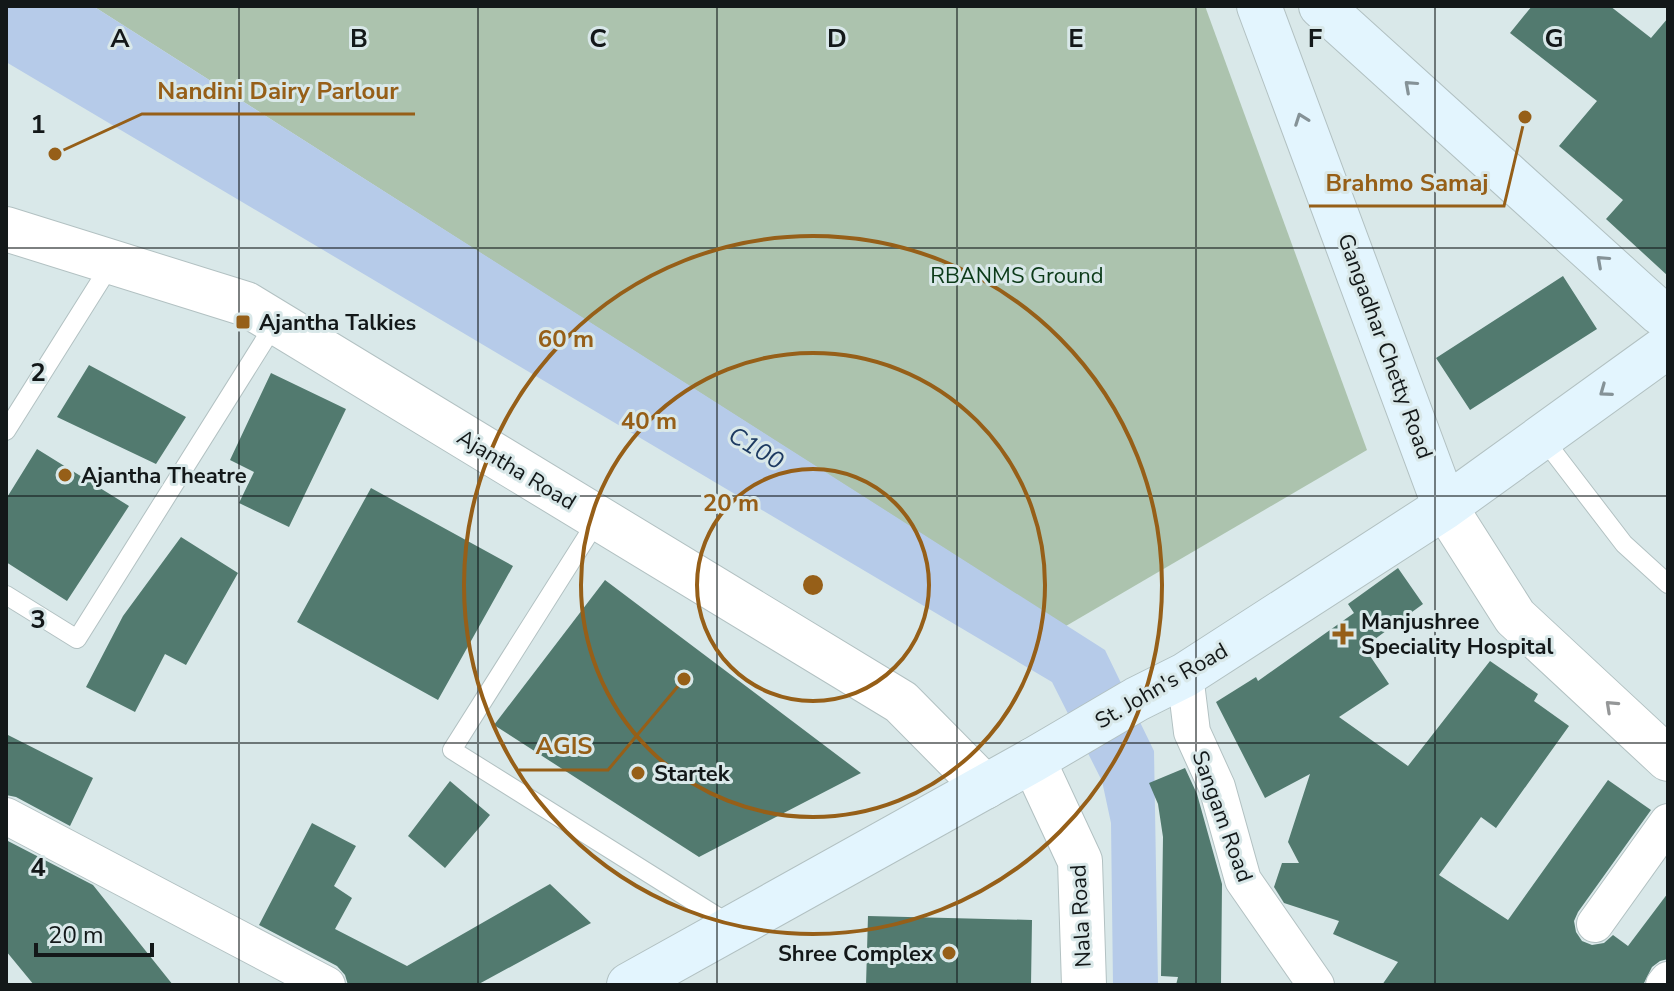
<svg xmlns="http://www.w3.org/2000/svg" width="1674" height="991" viewBox="0 0 1674 991" font-family="'Nunito Sans',sans-serif">
<style>
.green{fill:#acc3ae}
.water{fill:#b6cbe9}
.building{fill:#527a6f}
.lines{fill:none;stroke-linecap:round;stroke-linejoin:round}
.service-casing{stroke:#b2c1c2;stroke-width:20}
.minor-casing{stroke:#b2c1c2;stroke-width:38}
.tertiary-casing{stroke:#b2c1c2;stroke-width:46}
.secondary-casing{stroke:#b2c1c2;stroke-width:46}
.service{stroke:#fff;stroke-width:18}
.minor{stroke:#fff;stroke-width:36}
.tertiary{stroke:#fff;stroke-width:44}
.secondary{stroke:#e3f5fe;stroke-width:44}
.oneway{stroke:#859297}
.oneway2{stroke:#959798}
.grid{fill:none;stroke:#131819;stroke-width:2;stroke-opacity:0.55}
.ring{fill:none;stroke:#965f18;stroke-width:4}
.poi-dot{fill:#965f18;stroke:#d9e8e9;stroke-width:3}
.labels{text-anchor:middle;stroke-width:6;stroke-linejoin:round;paint-order:stroke}
.park-label{font-size:22px;fill:#0b3a18;stroke:#d9e8e9}
.poi-label{font-size:22px;font-weight:bold;fill:#131819;stroke:#d9e8e9;text-anchor:start}
.street-label{font-size:22px;fill:#131819;stroke:#d9e8e9}
.water-label{font-size:24px;font-style:italic;fill:#1d3a62;stroke:#d9e8e9}
.grid-label{font-size:26px;text-anchor:middle;font-weight:bold;fill:#131819;stroke:#d9e8e9;stroke-width:6;stroke-linejoin:round;paint-order:stroke}
.centre{fill:#965f18;stroke:#d9e8e9;stroke-width:4}
.ring-label{font-size:24px;text-anchor:middle;font-weight:bold;fill:#965f18;stroke:#d9e8e9;stroke-width:6;stroke-linejoin:round;paint-order:stroke}
.leader{fill:none;stroke:#965f18;stroke-width:3}
.callout-dot{fill:#965f18;stroke:#d9e8e9;stroke-width:3}
.callout-label{font-size:24px;text-anchor:middle;font-weight:bold;fill:#965f18;stroke:#d9e8e9;stroke-width:6;stroke-linejoin:round;paint-order:stroke}
</style>
<rect width="100%" height="100%" fill="#d9e8e9"/>
<path class="green" d="M93,6H1205L1367,450L1066,626Z"/>
<path class="water" d="M6,6H93L1105,650L1154,751L1158,985H1113L1111,823L1102,781L1052,682L6,62Z"/>
<path class="building" d="M1532,6H1610L1651,38L1668,18V276L1606,219L1623,200L1559,146L1597,101L1510,33Z
M1563,276L1597,329L1470,410L1436,358Z
M89,365L186,417L156,464L57,417Z
M271,373L346,409L289,527L239,503L254,472L230,460Z
M37,449L129,506L67,601L6,562V499Z
M371,488L513,566L438,700L297,622Z
M181,537L238,573L186,665L165,654L135,712L86,687L123,616Z
M1398,568L1423,604L1364,647L1389,684L1339,717L1408,766L1490,661L1538,694L1534,701L1569,726L1496,828L1481,817L1439,875L1508,920L1608,780L1651,810L1578,912L1574,921L1576,932L1582,941L1592,945L1604,943L1613,935L1628,946L1668,893V959L1660,961L1652,967L1643,985H1382L1398,962L1333,934L1339,921L1284,903L1274,887L1282,863H1299L1288,842L1310,774L1265,798L1216,702L1256,677L1258,681L1354,613L1348,604Z
M605,580L861,773L699,857L494,725Z
M6,734L93,778L70,826L16,797L6,795Z
M1185,768L1197,794L1222,884L1221,985H1176L1178,977L1161,976L1163,837L1158,804L1149,783Z
M450,781L490,815L445,868L408,836Z
M312,823L356,846L334,886L352,898L335,929L407,966L550,884L591,923L477,985H348L345,975L337,966L259,925Z
M6,840L93,885L173,985H34L6,951Z
M868,916L1032,920L1031,985H866Z"/>
<g class="lines">
<defs>
<path id="service" d="M6,431L111,264
M1542,437L1624,544L1668,584
M598,519L452,750L731,925
M6,595L77,639L276,322"/>
<path id="minor" d="M1185,675L1192,732L1217,787L1243,880L1316,985
M6,816L327,985
M1595,924L1668,822
M1664,985L1668,980"/>
<path id="tertiary" d="M6,229L246,304L901,702L985,787
M1445,507L1515,617L1668,759
M1033,760L1080,861L1084,985"/>
<path id="secondary" d="M1259,6L1445,507
M1321,6L1660,313L1668,315
M629,985L1033,760L1137,699L1185,675L1445,507L1668,346"/>
</defs>
<use href="#service" class="service-casing"/>
<use href="#minor" class="minor-casing"/>
<use href="#tertiary" class="tertiary-casing"/>
<use href="#secondary" class="secondary-casing"/>
<use href="#service" class="service"/>
<use href="#minor" class="minor"/>
<use href="#tertiary" class="tertiary"/>
<use href="#secondary" class="secondary"/>
</g>
<defs><path id="oneway-chevron" d="M-2-3.5L2.5 0L-2 3.5" fill="none" stroke-width="1.6" stroke-linecap="round" stroke-linejoin="round" transform="scale(2)"/></defs>
<g class="oneway">
<use href="#oneway-chevron" transform="translate(1410 86) rotate(-138)"/>
<use href="#oneway-chevron" transform="translate(1301 119) rotate(-110)"/>
<use href="#oneway-chevron" transform="translate(1602 261) rotate(-138)"/>
<use href="#oneway-chevron" transform="translate(1605 391) rotate(144)"/>
</g>
<use class="oneway2" href="#oneway-chevron" transform="translate(1611 706) rotate(-137)"/>
<path class="grid" d="M239,6V985M478,6V985M717,6V985M957,6V985M1196,6V985M1435,6V985M6,248H1668M6,496H1668M6,743H1668"/>
<g class="ring">
<circle cx="813" cy="585" r="116"/>
<circle cx="813" cy="585" r="232"/>
<circle cx="813" cy="585" r="349"/>
</g>
<g class="poi-dot">
<rect x="235" y="314" width="16" height="16" rx="4"/>
<circle cx="65" cy="475" r="8"/>
<path d="M1339 622h8v8h8v8h-8v8h-8v-8h-8v-8h8z"/>
<circle cx="638" cy="773" r="8"/>
<circle cx="949" cy="953" r="8"/>
</g>
<g class="labels">
<g class="park-label">
<text x="1017" y="283">RBANMS Ground</text>
</g>
<g class="poi-label">
<text x="259" y="330">Ajantha Talkies</text>
<text x="81" y="483">Ajantha Theatre</text>
<text x="1361" y="629">Manjushree<tspan x="1361" dy="25">Speciality Hospital</tspan></text>
<text x="654" y="781">Startek</text>
<text x="933" y="961" text-anchor="end">Shree Complex</text>
</g>
<g class="street-label">
<text transform="translate(1386 346) rotate(70)" y="8">Gangadhar Chetty Road</text>
<text transform="translate(517 469) rotate(31)" y="8">Ajantha Road</text>
<text transform="translate(1161 685) rotate(-30)" y="8">St. John's Road</text>
<text transform="translate(1223 816) rotate(70)" y="8">Sangam Road</text>
<text transform="translate(1080 916) rotate(-93)" y="8">Nala Road</text>
</g>
<g class="water-label">
<text transform="translate(756 448) rotate(31)" y="8">C100</text>
</g>
</g>
<g class="grid-label">
<text x="120" y="47">A</text>
<text x="359" y="47">B</text>
<text x="598" y="47">C</text>
<text x="837" y="47">D</text>
<text x="1076" y="47">E</text>
<text x="1315" y="47">F</text>
<text x="1554" y="47">G</text>
<text x="38" y="133">1</text>
<text x="38" y="381">2</text>
<text x="38" y="628">3</text>
<text x="38" y="876">4</text>
</g>
<circle cx="813" cy="585" r="12" class="centre"/>
<g class="ring-label">
<text x="566" y="347">60 m</text>
<text x="649" y="429">40 m</text>
<text x="731" y="511">20 m</text>
</g>
<path class="leader" d="M55 154L142 114H415M1525 117L1504 206H1309M684 679L608 770H519"/>
<g class="callout-dot">
<circle cx="55" cy="154" r="8"/>
<circle cx="1525" cy="117" r="8"/>
<circle cx="684" cy="679" r="8"/>
</g>
<g class="callout-label">
<text x="278" y="99">Nandini Dairy Parlour</text>
<text x="1407" y="191">Brahmo Samaj</text>
<text x="564" y="754">AGIS</text>
</g>
<rect width="1674" height="991" fill="none" stroke="#131819" stroke-width="16"/>
<path d="M36 943v12h116v-12" fill="none" stroke="#131819" stroke-width="4"/>
<text x="48" y="943" font-size="24" fill="#131819" stroke="#d9e8e9" stroke-width="6" paint-order="stroke">20 m</text>
</svg>
